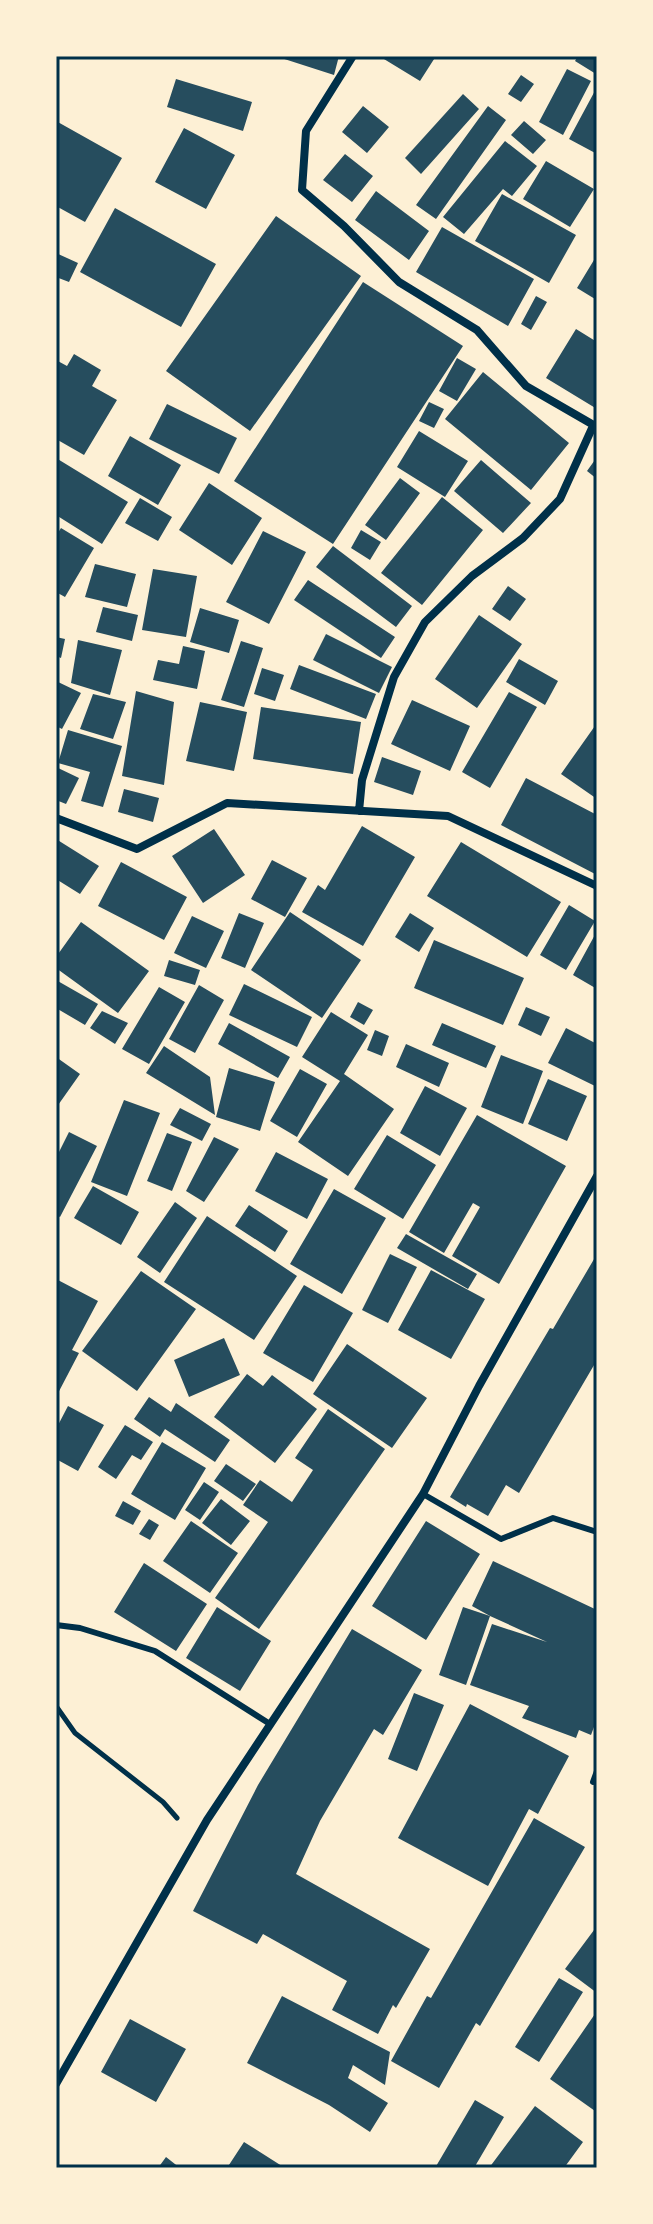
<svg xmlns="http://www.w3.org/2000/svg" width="653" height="2224" viewBox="0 0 653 2224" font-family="'Roboto Condensed',sans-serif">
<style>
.building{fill:#264d5e}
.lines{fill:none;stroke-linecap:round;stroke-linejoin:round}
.path{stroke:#003049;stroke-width:5}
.service{stroke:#003049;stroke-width:6}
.minor{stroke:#003049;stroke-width:8}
.neatline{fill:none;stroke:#003049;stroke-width:3}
</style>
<rect width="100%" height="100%" fill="#fdf0d5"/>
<path class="building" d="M275,56H339L334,75Z
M379,56H436L420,81Z
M578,56H597L596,74L575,61Z
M567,69L591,81L563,135L539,122Z
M521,75L534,84L521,102L508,94Z
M176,79L252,102L243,131L167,107Z
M597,87V154L569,139Z
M463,94L479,109L421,174L405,158Z
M363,106L389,127L367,153L342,132Z
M488,106L506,120L436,219L416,205Z
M56,121L122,158L85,222L56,206Z
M524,121L546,140L533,154L511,135Z
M184,128L235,155L206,209L155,182Z
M505,141L537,166L512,196L503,189L464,234L443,217Z
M345,154L373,176L352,202L323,180Z
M546,161L594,189L570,227L523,199Z
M376,191L429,231L409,260L355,220Z
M502,194L576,235L549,283L475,241Z
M115,208L216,264L181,327L80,272Z
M276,216L361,276L250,431L166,371Z
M442,227L534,279L508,326L416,272Z
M56,253L78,263L69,282L56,277Z
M597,255V296L595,299L577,288Z
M363,282L463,346L333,544L234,481Z
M536,296L547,302L531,330L521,324Z
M576,329L597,342V409L546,378Z
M74,354L101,370L92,386L117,400L84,455L56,439V360L67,366Z
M457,358L476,369L457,401L439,391Z
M483,372L569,443L531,490L445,419Z
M429,402L444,409L434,428L419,421Z
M167,404L237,438L219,474L149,439Z
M419,431L468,461L445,497L397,467Z
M130,436L181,465L158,505L108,476Z
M597,457V479L587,471Z
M56,458L128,502L102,544L56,515Z
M481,460L531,503L503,533L454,491Z
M400,478L420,493L386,540L365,525Z
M209,483L262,518L232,565L179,530Z
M442,497L483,530L422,605L381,573Z
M140,498L172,517L158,541L125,523Z
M61,528L94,548L65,597L56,592V536Z
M361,530L381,542L370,560L351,548Z
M263,531L306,552L269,624L226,602Z
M333,546L412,606L396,627L316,567Z
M95,564L136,574L127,607L85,597Z
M153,569L197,576L186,637L142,630Z
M308,580L395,637L381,658L294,600Z
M508,586L526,599L510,621L492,609Z
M103,607L138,615L132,641L96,632Z
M200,608L239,620L229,653L190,642Z
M479,615L522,644L477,708L435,679Z
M326,634L392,667L379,693L313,660Z
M56,637L65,639L61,658L56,656Z
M78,640L122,650L110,695L71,683Z
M241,641L263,648L244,707L221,700Z
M183,646L205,651L197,689L153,680L158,660L179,664Z
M519,659L558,681L545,705L506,682Z
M299,665L376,694L366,719L290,689Z
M262,668L284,675L275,701L254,694Z
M56,681L81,693L62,729L56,726Z
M136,691L174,702L164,785L122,776Z
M509,692L537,707L490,788L462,772Z
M93,694L126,702L113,739L80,729Z
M412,700L470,726L450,771L391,744Z
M200,702L247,712L234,771L186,761Z
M261,707L361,722L353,774L253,759Z
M597,723V799L561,774Z
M68,730L122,746L103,807L81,801L90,772L58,763Z
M382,757L421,771L413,795L374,782Z
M56,767L79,778L66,804L56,800Z
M526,778L597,815V875L501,825Z
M124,789L159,798L153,822L118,812Z
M362,826L415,857L363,946L302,912L318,885L325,890Z
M214,829L245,875L203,903L172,856Z
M56,839L99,866L80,894L56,879Z
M461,842L561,902L527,957L427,896Z
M272,860L307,878L285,917L251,899Z
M121,862L187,897L164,940L98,906Z
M569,905L595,921L566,970L540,955Z
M290,912L361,960L322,1018L251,970Z
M239,913L264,923L245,968L221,958Z
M410,913L434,928L419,952L395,937Z
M192,916L224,931L206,968L174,953Z
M81,922L149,971L118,1013L56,968V957Z
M597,931V989L573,975Z
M434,940L524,978L503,1025L414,988Z
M169,960L200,970L195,985L164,976Z
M56,980L98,1004L85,1025L56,1008Z
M244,984L312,1017L297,1047L229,1015Z
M199,985L224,1000L195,1053L169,1039Z
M159,987L185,1002L149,1064L122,1049Z
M358,1002L373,1010L364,1025L350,1017Z
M526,1007L550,1017L541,1036L518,1025Z
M102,1011L128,1023L115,1044L90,1028Z
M331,1012L368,1035L344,1074L394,1109L348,1176L298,1142L340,1081L302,1057Z
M229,1023L290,1057L278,1078L218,1044Z
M442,1023L496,1046L486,1068L432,1045Z
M566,1028L597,1044L595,1086L548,1063Z
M375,1030L389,1036L382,1056L367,1050Z
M406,1044L449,1063L439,1087L396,1067Z
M164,1046L210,1077L215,1115L146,1073Z
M501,1055L543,1071L523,1124L481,1107Z
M56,1057L80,1074L56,1108Z
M229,1068L275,1082L260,1131L216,1117Z
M300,1069L327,1084L297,1137L270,1121Z
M548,1079L587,1096L567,1141L528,1124Z
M425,1086L467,1108L440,1156L400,1133Z
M124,1100L160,1113L127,1196L91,1182Z
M180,1108L211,1124L202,1141L170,1125Z
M477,1115L566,1166L499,1284L452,1256L480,1207L473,1203L444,1253L409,1232Z
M69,1132L97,1146L60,1217L56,1215V1158Z
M167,1133L192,1142L172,1191L147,1181Z
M387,1135L436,1165L403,1219L354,1189Z
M214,1137L239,1149L204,1202L186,1191Z
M276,1152L328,1179L307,1219L255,1191Z
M93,1186L139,1212L121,1245L74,1218Z
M334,1189L386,1218L342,1294L290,1264Z
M175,1202L197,1218L160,1273L137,1257Z
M249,1205L288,1231L275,1252L235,1226Z
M207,1216L297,1276L254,1340L164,1282Z
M406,1234L477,1274L468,1289L397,1248Z
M390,1254L417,1267L388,1323L362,1310Z
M597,1254V1360L519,1493L506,1485L488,1516L467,1504L466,1507L450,1497L550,1328L553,1329Z
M431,1270L485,1299L451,1359L398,1330Z
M141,1271L196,1309L137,1391L82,1351Z
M56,1279L98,1301L72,1350L79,1353L56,1397Z
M304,1285L353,1313L313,1382L263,1353Z
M224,1338L240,1375L189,1397L174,1360Z
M347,1344L427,1398L392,1448L313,1394Z
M247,1374L263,1386L272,1375L317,1409L275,1463L214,1417Z
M149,1397L171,1412L176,1403L230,1440L215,1462L165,1429L160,1437L134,1419Z
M68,1406L104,1425L78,1471L56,1459V1429Z
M328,1409L385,1449L259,1629L215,1598L268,1522L243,1505L260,1480L292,1502L313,1470L295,1458Z
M125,1425L153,1442L141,1460L132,1455L116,1479L98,1467Z
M162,1442L206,1468L175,1520L131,1494Z
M226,1464L256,1484L243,1501L214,1481Z
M204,1482L219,1492L200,1520L185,1510Z
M221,1499L250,1521L231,1545L202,1523Z
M123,1501L141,1511L133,1525L115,1516Z
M149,1519L159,1525L150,1540L139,1534Z
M191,1521L238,1553L210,1593L163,1561Z
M426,1521L480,1554L426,1640L372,1606Z
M493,1561L597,1610V1719L591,1735L579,1730L576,1738L522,1718L529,1706L470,1685L492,1624L547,1642L490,1616L466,1685L439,1675L463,1607L490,1616L472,1606Z
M144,1563L207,1604L176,1651L114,1612Z
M217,1607L271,1641L240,1691L186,1658Z
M352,1629L422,1670L383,1735L374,1729L320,1821L296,1874L430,1949L396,2008L393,2005L378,2034L332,2010L347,1981L263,1934L257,1944L193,1911L258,1785Z
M414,1693L444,1705L417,1771L388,1759Z
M470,1704L569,1756L538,1814L529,1809L488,1886L398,1838Z
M534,1818L585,1847L480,2026L476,2023L439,2088L391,2061L427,1996L431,1998Z
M597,1926V1993L565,1969Z
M559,1978L583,1992L539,2062L515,2047Z
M282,1996L390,2052L385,2085L353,2065L348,2078L388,2103L370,2132L329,2105L247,2063Z
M597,2011V2108L595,2111L550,2079Z
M130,2019L186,2049L156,2102L101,2072Z
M475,2100L504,2117L474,2168H435Z
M535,2106L583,2142L564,2168H489Z
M244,2142L285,2168H227Z
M166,2157L180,2168H158Z"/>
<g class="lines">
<path class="path" d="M56,1706L75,1733L163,1802L177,1818"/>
<path class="service" d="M423,1494L501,1539L553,1518L597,1532
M56,1625L80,1628L155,1651L270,1724
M593,1782L597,1771"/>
<path class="minor" d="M353,56L306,131L302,190L344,226L399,282L477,330L526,386L597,427
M359,811L362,780L394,677L425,622L472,576L523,538L560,499L593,426
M56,818L137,849L227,803L448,816L597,886
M56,2084L207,1820L423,1494L479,1386L597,1176"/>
</g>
<rect width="653" height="2224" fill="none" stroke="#fdf0d5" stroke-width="116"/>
<rect x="58" y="58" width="537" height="2108" class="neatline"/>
</svg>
